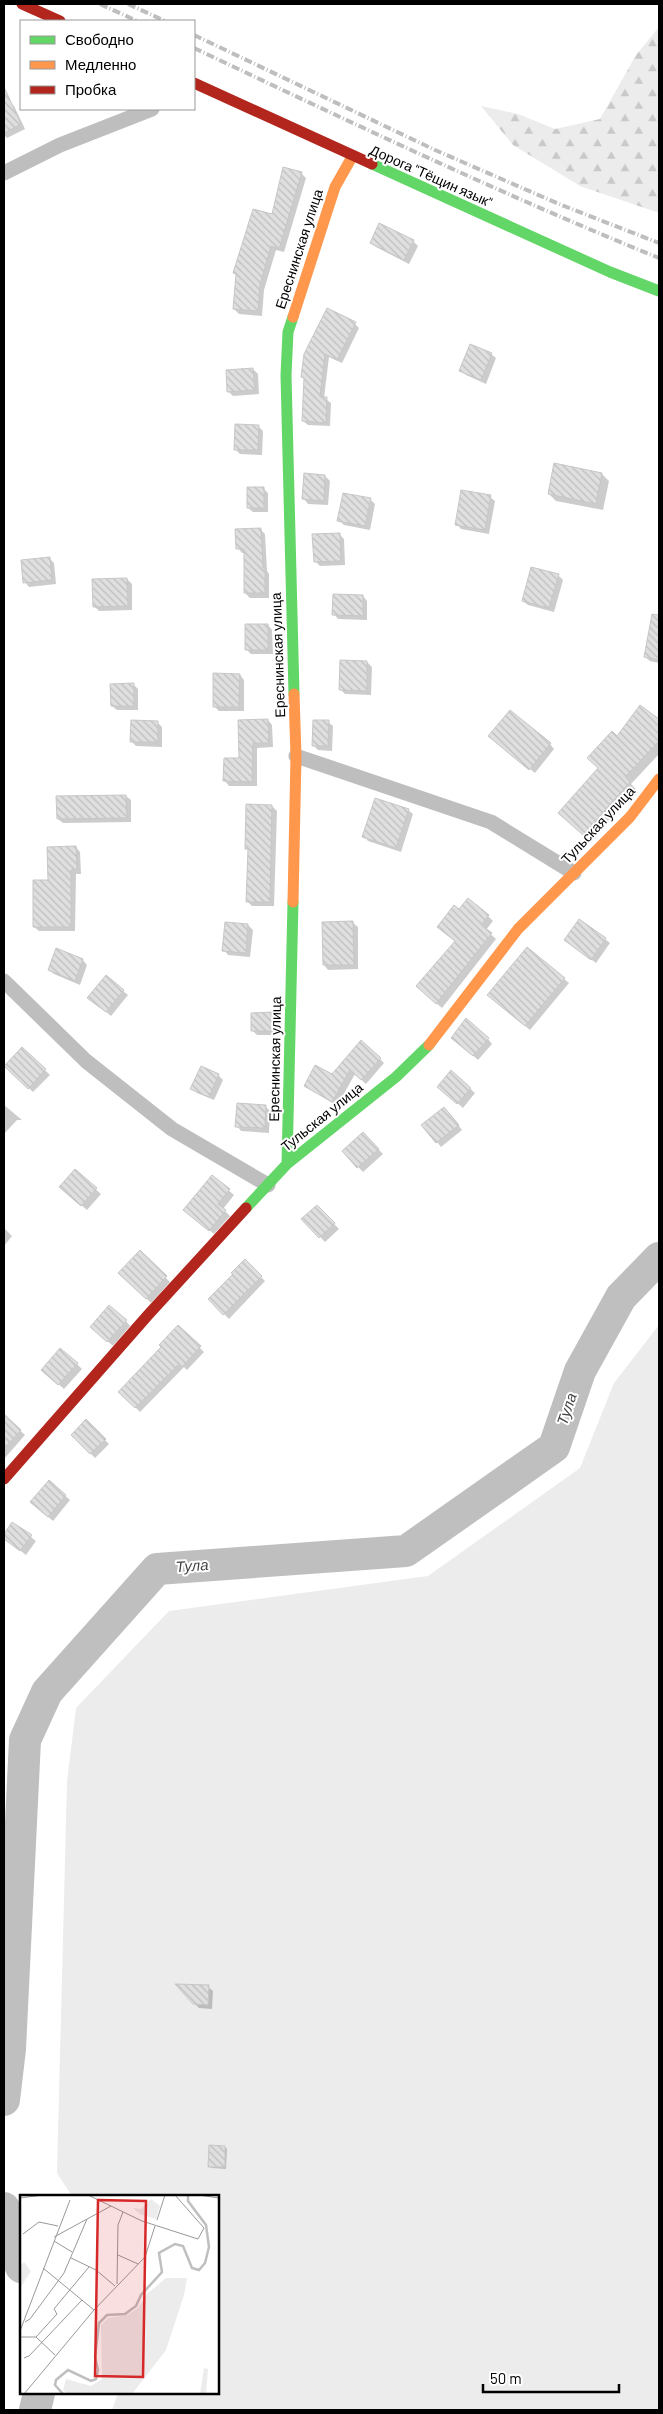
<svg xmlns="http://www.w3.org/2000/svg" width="663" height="2414" viewBox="0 0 663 2414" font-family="Barlow,sans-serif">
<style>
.forest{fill:url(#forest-firs)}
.garden{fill:#ececec}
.shadow{fill:#0003}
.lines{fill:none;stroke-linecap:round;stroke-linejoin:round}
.river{stroke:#bfbfbf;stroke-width:32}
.building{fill:url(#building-back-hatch);stroke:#c7c7c7}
.street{stroke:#bebebe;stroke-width:15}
.fast{stroke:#63d668;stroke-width:11}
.slow{stroke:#ff974d;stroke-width:11}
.jam{stroke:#b3261e;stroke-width:11}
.rail{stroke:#bebebe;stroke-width:4;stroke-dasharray:8 2.5 1 2.5;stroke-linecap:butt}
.labels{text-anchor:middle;stroke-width:4;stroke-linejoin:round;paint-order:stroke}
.street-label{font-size:14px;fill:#000;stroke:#fff}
.water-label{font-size:15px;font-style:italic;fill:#444;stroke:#fff}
.inset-river{fill:none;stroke:#bfbfbf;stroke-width:2.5}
.inset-road{fill:none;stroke:#999;stroke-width:1}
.view{fill:#d62828;fill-opacity:0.15;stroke:#d62828;stroke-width:2.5}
.inset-edge{fill:none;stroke:#000;stroke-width:2.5}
</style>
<defs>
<pattern id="forest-firs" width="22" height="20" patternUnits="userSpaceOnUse" patternTransform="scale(1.25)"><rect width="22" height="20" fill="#ececec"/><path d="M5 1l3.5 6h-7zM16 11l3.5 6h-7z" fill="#c9c9c9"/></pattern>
<pattern id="building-back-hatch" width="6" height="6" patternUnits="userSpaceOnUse" patternTransform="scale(1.25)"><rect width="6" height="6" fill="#dfdfdf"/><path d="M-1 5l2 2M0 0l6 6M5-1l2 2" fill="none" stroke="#bebebe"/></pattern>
</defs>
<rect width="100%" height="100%" fill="#fff"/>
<path class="forest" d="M659,27V213L580,186L513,145L481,106L518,114L555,129L600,119L636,55Z"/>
<path class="garden" d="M659,1325V2410H112L118,2393H218V2196H72L57,2173L67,1782L76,1708L169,1611L428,1576L580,1468L614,1383Z"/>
<path class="shadow" d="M9,101L14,106L25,129L7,138L4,135V104Z
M301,173L306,178L284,252L276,250L264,290L262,316L239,314L234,309L273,216Z
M380,225L414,242L418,246L409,264L376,247L371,243Z
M355,324L359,328L342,363L329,357L324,398L331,403L330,426L308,425L303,421L305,380L303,377Z
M491,354L496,358L486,384L466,375L461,370Z
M253,369L258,374L259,394L233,396L228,391Z
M258,426L263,431L262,455L240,454L235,449Z
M602,474L609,481L603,510L556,501L549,494Z
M325,476L330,481L328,505L308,504L304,499Z
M263,488L268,493V512H253L248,508Z
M490,497L495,501L489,534L461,529L457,524Z
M370,499L375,504L370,530L344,525L339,520Z
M260,529L265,534L267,571L269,574V598H250L245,593L246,553H242L238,548Z
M339,534L344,539L345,565L320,566L315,561Z
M49,558L54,563L56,584L29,587L25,582Z
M558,575L563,580L554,612L528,605L523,601Z
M127,579L132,584V610L99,611L94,606Z
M363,596L367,601V620L338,619L334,614Z
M268,625L272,630L273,654H251L246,649Z
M649,636L659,638V663L650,661L645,657Z
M367,662L372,667L371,695L345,694L340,689Z
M240,675L244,680V711H219L214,706Z
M133,684L138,689V710H117L112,706Z
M640,707L659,721V754L631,784L636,789L591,840L567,820L617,738Z
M268,720L272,725L273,747L257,748V786H229L225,781Z
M157,722L162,727V747L136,746L132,742Z
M328,722L333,726L332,751L318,750L313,745Z
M495,741L550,744L554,749L535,773Z
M126,796L131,800V822L63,823L58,819Z
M272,806L277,811L274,906H252L247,901L249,851L246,848Z
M408,810L413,814L401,852L368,841L364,836Z
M76,847L80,852L81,874H76L75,931H39L34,927L49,881Z
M459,911L488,916L493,921L486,930L496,939L442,1008L422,991L456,942L438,927Z
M226,923L248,925L253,930L250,957L228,955L224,950Z
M353,923L358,927V969L328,970L324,965Z
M605,939L610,943L596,963L565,940Z
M527,949L569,983L530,1030L494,1000Z
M83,960L87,965L80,985L54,974L49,970Z
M123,991L128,995L111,1016L94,1002Z
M273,1014L278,1018V1035H257L253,1031Z
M488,1039L492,1044L478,1060L458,1042Z
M22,1048L50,1075L33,1092L6,1066Z
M380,1059L384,1063L366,1084L355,1074L337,1106L305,1086Z
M451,1072L475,1093L463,1108L444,1091Z
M218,1075L223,1080L214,1100L197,1093L192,1088Z
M4,1105L22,1120H17L4,1134Z
M265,1106L270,1111L269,1133L241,1131L237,1126Z
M449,1113L462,1130L441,1147L437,1142Z
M368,1138L383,1154L363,1172L343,1151Z
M75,1171L101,1194L87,1210L66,1192Z
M212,1176L234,1195L223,1209L230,1216L214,1234L189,1214Z
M317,1206L339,1229L325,1242L303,1219Z
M4,1228L12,1236L4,1246Z
M140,1252L170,1282L151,1303L120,1273Z
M245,1261L265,1281L229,1319L209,1299L234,1275Z
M126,1321L130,1326L113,1346L96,1331Z
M178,1326L204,1352L187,1370L184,1367L140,1412L120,1392L163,1348Z
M77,1364L82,1369L64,1389L47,1374Z
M4,1416L25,1435L4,1459Z
M86,1421L109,1444L95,1458L73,1435Z
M49,1481L70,1500L53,1521L36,1507Z
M13,1523L36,1541L26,1555L4,1538Z
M208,1987L213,1991L212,2009L199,2008L194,2003Z
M225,2147L227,2149L226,2169L212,2168L209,2166Z"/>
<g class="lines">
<path class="river" d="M4,2100L10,2049L25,1740L47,1692L157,1569L406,1551L554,1447L580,1371L621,1297L659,1258
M4,2208L8,2237L21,2267
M35,2410L39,2393"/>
</g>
<path class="building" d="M4,87L21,124L4,133Z
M283,167L302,172L279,249L271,246L260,285L258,311L233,309L236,274L233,273L253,209L272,214Z
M379,223L414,240L404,260L370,243Z
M327,308L356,322L337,360L325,354L320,397H327L326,423L302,421L304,378L301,377L304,354Z
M470,344L492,353L481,380L459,371Z
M253,368L255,390L227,392L226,370Z
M235,424L259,425L258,450H234Z
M554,463L602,473L596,504L548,494Z
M304,473L325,475L324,501L302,499Z
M247,487H264V508H247Z
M461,490L491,495L485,530L455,525Z
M343,493L371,498L365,526L337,521Z
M261,528L263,568H265V593H244V549H236L235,529Z
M340,533L341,561L314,562L312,534Z
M50,557L52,580L23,583L21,560Z
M531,567L559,574L549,608L522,601Z
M127,578L128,606L93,607L92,579Z
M333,594L363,595V616L332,615Z
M652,614L659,615V660L644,657Z
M245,624H268V650H245Z
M340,660L367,661V691L339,690Z
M213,673L240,674L239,707H213Z
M134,683V706H111L110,684Z
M640,705L659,719V741L625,777L630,782L583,835L558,813L598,768L587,758L612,731L617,736Z
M510,710L551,743L529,770L488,736Z
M268,719L269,743H253L252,782L223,781L224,758H239L238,720Z
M131,720L158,721V742H130Z
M313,720H329L328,746H312Z
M126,795L127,818L57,819L56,796Z
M375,798L409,809L396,848L362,837Z
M246,804L272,805L270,902H246L248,849H245Z
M76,846L77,869L71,870V927H33V880H48L47,847Z
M468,898L489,915L481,925L492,933L436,1004L416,986L455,941L437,927L454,905L459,909Z
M579,919L606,938L591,960L564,940Z
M353,921L354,965H323L322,922Z
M225,922L248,924L246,953L222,951Z
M527,947L565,978L525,1026L487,995Z
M56,948L83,959L75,981L48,970Z
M106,975L124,990L106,1012L87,998Z
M274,1012V1031H251V1013Z
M466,1018L489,1038L473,1056L451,1038Z
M361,1040L381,1058L361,1080L350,1070L332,1102L304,1086L315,1065L332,1074Z
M22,1047L46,1069L28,1089L4,1066Z
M201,1066L219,1074L209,1097L190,1089Z
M451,1070L471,1088L457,1104L437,1087Z
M237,1103L266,1105L265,1128L235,1127Z
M444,1107L459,1125L436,1143L421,1125Z
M363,1132L379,1149L357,1168L342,1151Z
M75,1169L97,1188L81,1206L59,1187Z
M212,1175L230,1189L218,1204L226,1210L209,1231L183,1210Z
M317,1205L335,1223L319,1238L301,1219Z
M140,1250L167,1276L146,1299L118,1273Z
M245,1259L262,1276L223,1315L208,1299L233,1274L231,1273Z
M109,1305L127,1320L107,1342L90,1327Z
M178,1325L201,1346L182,1367L179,1364L135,1408L118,1392L161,1347L159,1345Z
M60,1348L78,1363L58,1385L41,1370Z
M4,1414L21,1430L4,1449Z
M86,1419L106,1439L90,1454L71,1435Z
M49,1480L66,1495L48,1517L30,1502Z
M12,1522L32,1535L20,1551L4,1539V1534Z
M175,1984L209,1985L208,2005L193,2004Z
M209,2145L225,2146V2167H208Z"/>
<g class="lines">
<path class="street" d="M4,173L60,145L152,109
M296,756L491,822L574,873
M4,981L86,1061L172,1129L268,1185"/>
<path class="fast" d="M372,164L610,272L659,291
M293,317L288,332L286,375L294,694
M287,1164L293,902
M246,1208L287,1164L396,1077L429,1045"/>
<path class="slow" d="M293,317L335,187L352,157
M293,902L296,756L294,694
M429,1045L518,929L630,817L659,779"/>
<path class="jam" d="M22,4L60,21
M194,83L372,164
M4,1479L148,1315L246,1208"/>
<path class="rail" d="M100,4L137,21
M128,4L165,21
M194,35L435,150L559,204L659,243
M194,48C348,121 501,194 659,258"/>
</g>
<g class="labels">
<g class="street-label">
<text transform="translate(431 176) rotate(24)" y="5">Дорога "Тёщин язык"</text>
<text transform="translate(299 249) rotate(-72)" y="5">Ереснинская улица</text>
<text transform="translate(278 655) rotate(-92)" y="5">Ереснинская улица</text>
<text transform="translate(598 825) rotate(-47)" y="5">Тульская улица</text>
<text transform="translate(275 1059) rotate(-89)" y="5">Ереснинская улица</text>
<text transform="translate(322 1117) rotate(-39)" y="5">Тульская улица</text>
</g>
<g class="water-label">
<text transform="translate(567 1409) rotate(-71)" y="5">Тула</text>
<text transform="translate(192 1566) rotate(-4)" y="5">Тула</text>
</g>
</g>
<g transform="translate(20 2195)">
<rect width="199" height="199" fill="#fff"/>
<path d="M131,4L140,11L136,24L120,19L113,13L121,14ZM184,173L188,174L186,199H180Z" fill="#ececec"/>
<path d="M4,67L11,76L0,93V71ZM146,83H167L164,100L146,155L112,199H47L43,195L46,184L71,191L82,184L81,130L88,123L107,120L118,113L127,99Z" fill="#ececec"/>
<path class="inset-river" d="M43,199L35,190L36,185L48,175L71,186L76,184L78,175L75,162L79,128L87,120L105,119L116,111L121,100L142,77L139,58L155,49L163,51L172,73L179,75L185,68L189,52L186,30L168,6V0"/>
<path class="inset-road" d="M68,0L122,26L178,44L184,33L155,0M179,0L199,3M0,3L23,0M137,25L145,0M3,39L19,27L38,31M34,42L91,11M34,46L52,57M98,60L118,69M51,63L76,75L95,91M23,73L74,115M97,89L98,30L103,17M5,127L10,124L44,78L67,24M0,136L50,5M0,142H16L35,160M16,142L37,119L34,114L38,109L69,72M4,163L9,161L62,105M4,199L74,115L125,62L135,31"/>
<path class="view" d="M78,5L126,6L123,182L75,181Z"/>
<rect width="199" height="199" class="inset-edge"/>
</g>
<rect width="663" height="2414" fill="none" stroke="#000000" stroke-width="10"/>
<rect x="20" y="20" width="175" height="90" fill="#ffffff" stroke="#999999"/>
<rect x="30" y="36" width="25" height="8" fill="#63d668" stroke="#999999"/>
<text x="65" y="45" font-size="15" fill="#000000">Свободно</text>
<rect x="30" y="61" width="25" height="8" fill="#ff974d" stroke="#999999"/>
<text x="65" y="70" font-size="15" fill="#000000">Медленно</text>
<rect x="30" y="86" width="25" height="8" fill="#b3261e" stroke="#999999"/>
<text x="65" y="95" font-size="15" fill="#000000">Пробка</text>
<path d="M483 2384v8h136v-8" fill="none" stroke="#000000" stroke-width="2.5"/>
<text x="490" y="2384" font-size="15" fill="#000000" stroke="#ffffff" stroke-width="4" paint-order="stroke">50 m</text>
</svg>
